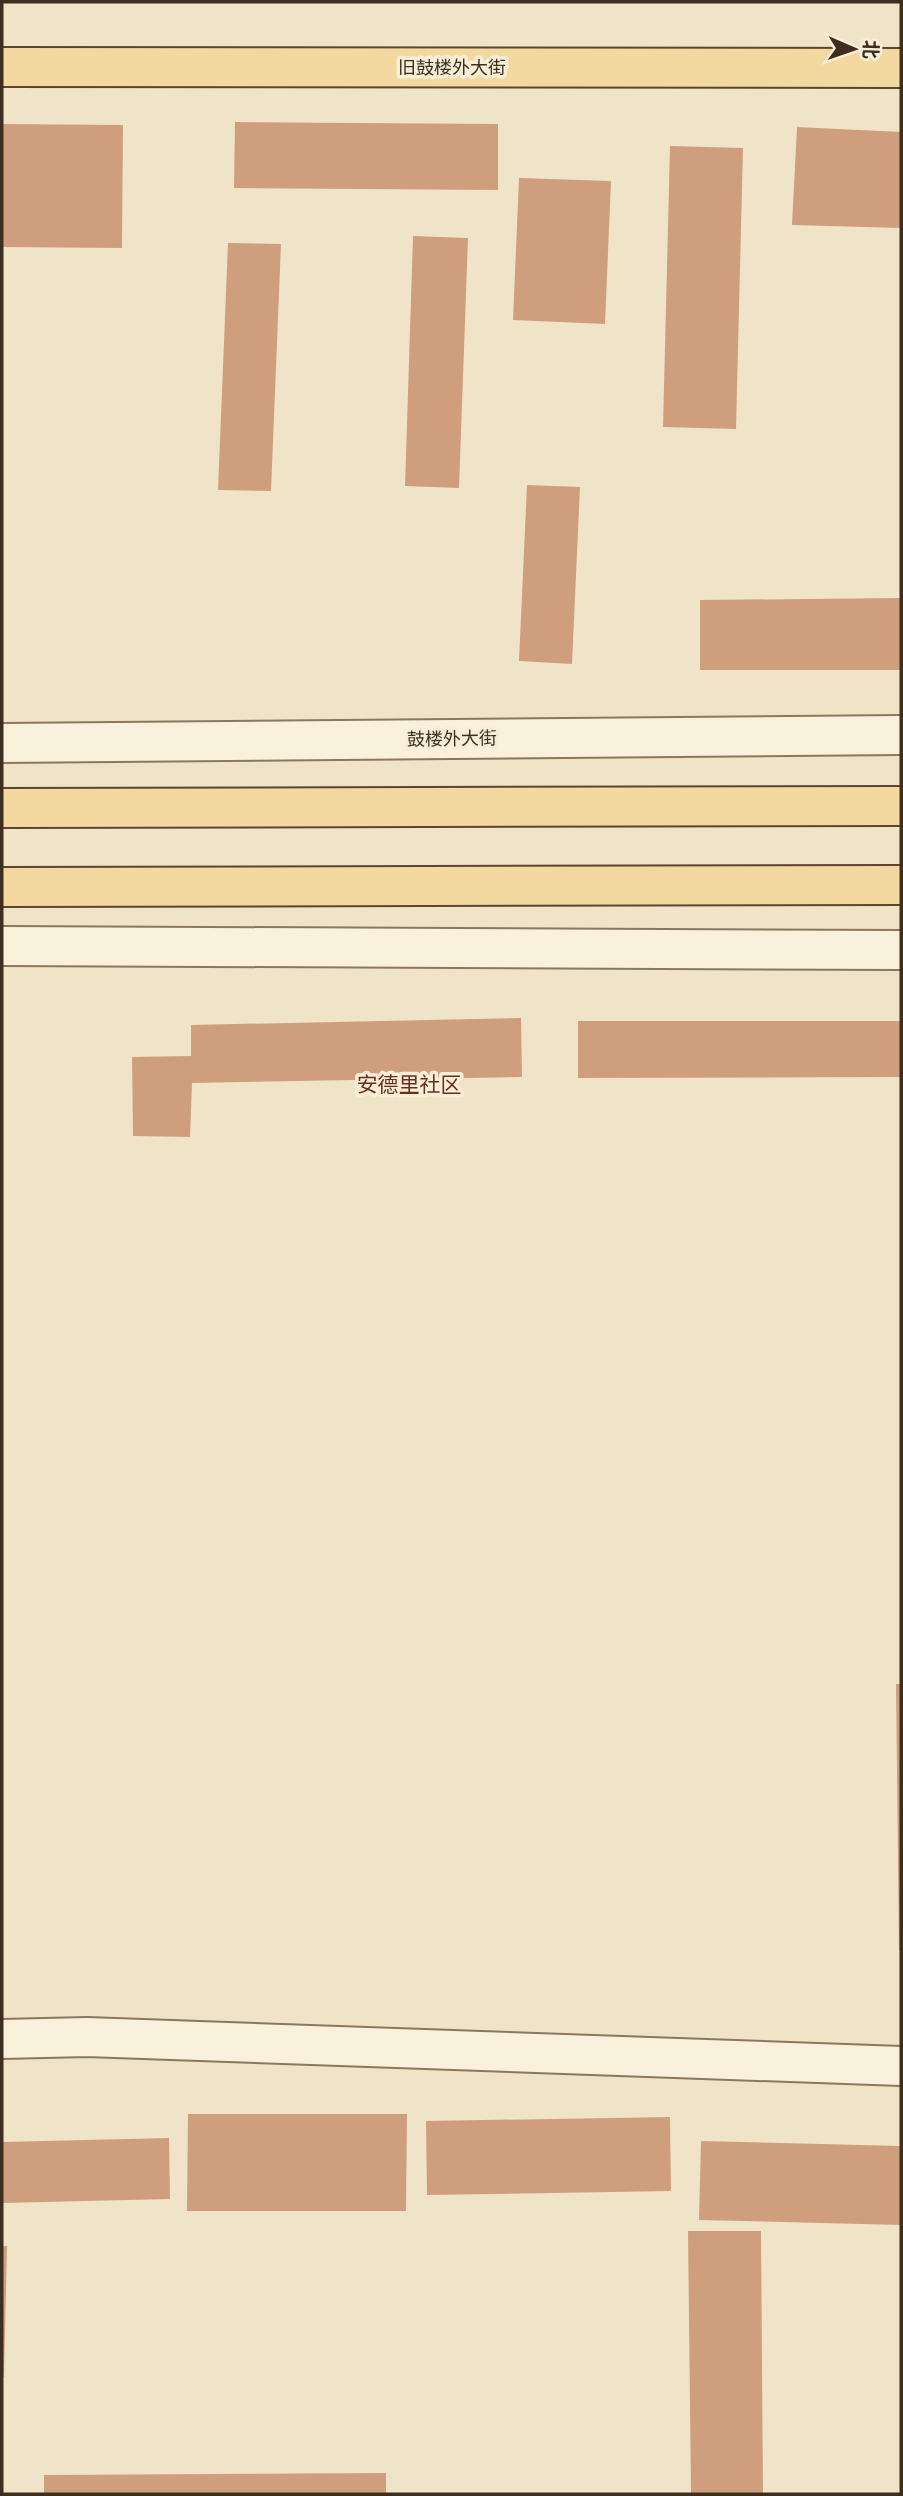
<svg xmlns="http://www.w3.org/2000/svg" width="903" height="2496" viewBox="0 0 903 2496" font-family="Literata,'Noto Sans SC',serif">
<style>
.building{fill:#cf9f7d}
.lines{fill:none;stroke-linecap:round;stroke-linejoin:round}
.minor-casing{stroke:#8d765c;stroke-width:42}
.major-casing{stroke:#5b4430;stroke-width:42}
.minor{stroke:#faf1dc;stroke-width:38}
.major{stroke:#f3d9a0;stroke-width:38}
.labels{text-anchor:middle;stroke-width:7;stroke-linejoin:round;paint-order:stroke}
.street-label{font-size:18px;fill:#3d2e20;stroke:#f7eed8}
.quarter-label{font-size:21px;fill:#6b2e1e;stroke:#f7eed8}
</style>
<rect width="100%" height="100%" fill="#f0e4c8"/>
<path class="building" d="M235,122L498,124V190L234,188Z
M2,124L123,125L122,248L2,247Z
M797,127L901,132V228L792,225Z
M670,146L743,148L736,429L663,427Z
M519,178L611,181L605,324L513,320Z
M413,236L468,238L459,488L405,486Z
M228,243L281,244L271,491L218,490Z
M527,485L580,487L572,664L519,661Z
M901,598V670H700V600Z
M521,1018L522,1077L192,1083L190,1137L133,1136L132,1057L191,1056V1025Z
M578,1021H901V1077L578,1078Z
M896,1684H901V1951H899Z
M188,2114H407L406,2211H187Z
M670,2117L671,2191L427,2195L426,2121Z
M169,2138L170,2199L2,2203V2142Z
M701,2141L901,2146V2225L699,2220Z
M688,2231H761L763,2494H691Z
M2,2246H7L4,2377H2Z
M386,2473V2494H44V2475Z"/>
<g class="lines">
<defs>
<path id="minor" d="M2,743L901,735
M2,946L901,950
M2,2039L87,2037L901,2066"/>
<path id="major" d="M2,67L901,68
M2,808L901,806
M2,887L901,885"/>
</defs>
<use href="#minor" class="minor-casing"/>
<use href="#major" class="major-casing"/>
<use href="#minor" class="minor"/>
<use href="#major" class="major"/>
</g>
<g class="labels">
<g class="street-label">
<text x="452" y="74">旧鼓楼外大街</text>
<text transform="translate(452 739) rotate(-1)" y="6">鼓楼外大街</text>
</g>
<g class="quarter-label">
<text x="409" y="1092">安德里社区</text>
</g>
</g>
<rect width="903" height="2496" fill="none" stroke="#3d2e20" stroke-width="7"/>
<g transform="translate(854 49) rotate(92)" stroke="#f7eed8" stroke-width="5" paint-order="stroke">
<path d="M0-5L12 26L0 18L-12 26Z" fill="#3d2e20"/>
<text y="-10" font-size="19" font-weight="bold" text-anchor="middle" fill="#3d2e20">北</text>
</g>
</svg>
